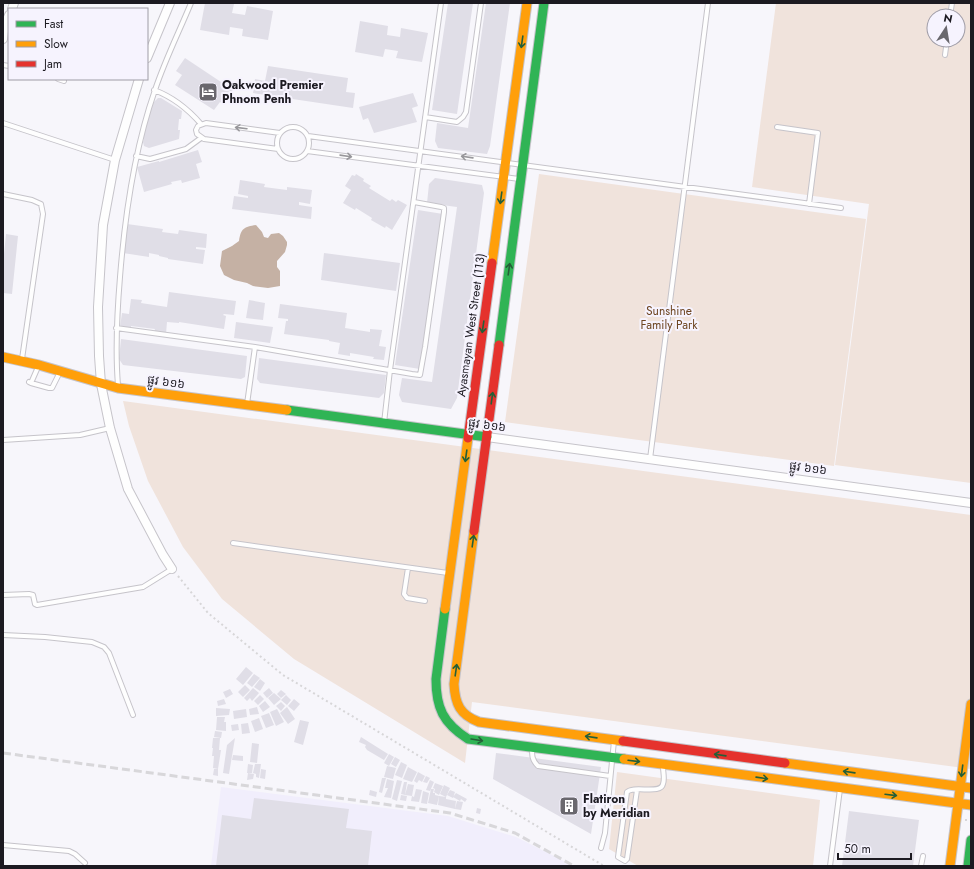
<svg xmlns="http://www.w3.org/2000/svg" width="974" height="869" viewBox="0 0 974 869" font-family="Jost,'Noto Sans Khmer',sans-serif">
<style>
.built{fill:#f1eefc}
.green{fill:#f0e3dc;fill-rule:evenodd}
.water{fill:#c5b1a4}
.building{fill:#e0dee7}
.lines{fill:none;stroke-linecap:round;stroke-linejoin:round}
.lane-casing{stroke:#c6c4ca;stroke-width:6}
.street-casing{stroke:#c6c4ca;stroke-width:10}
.fast-casing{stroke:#c6c4ca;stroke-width:11}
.slow-casing{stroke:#c6c4ca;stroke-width:11}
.jam-casing{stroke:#c6c4ca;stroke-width:11}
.path{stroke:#d7d6d8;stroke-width:2;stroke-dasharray:2 3;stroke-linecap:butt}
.lane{stroke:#fefefe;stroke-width:4}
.street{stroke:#fefefe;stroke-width:8}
.fast{stroke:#30b455;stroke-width:9}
.slow{stroke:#ff9f0a;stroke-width:9}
.jam{stroke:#e5322d;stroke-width:9}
.rail{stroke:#d8d7da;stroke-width:3;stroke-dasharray:8 4;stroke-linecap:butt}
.oneway{stroke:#255f38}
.oneway2{stroke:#98979b}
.labels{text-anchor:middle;stroke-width:4;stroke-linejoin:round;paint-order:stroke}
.poi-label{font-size:12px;font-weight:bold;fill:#1c1a21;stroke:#f6f3fe;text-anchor:start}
.park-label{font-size:12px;fill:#6d4521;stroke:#f6f3fe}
.street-label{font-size:12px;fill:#1c1a21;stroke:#f6f3fe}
</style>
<rect width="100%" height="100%" fill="#f7f6fb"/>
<path class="built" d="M221,787L448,816L516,837L574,866H211Z"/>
<path class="green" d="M776,3H971V483L835,465L869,204L752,187ZM934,16H958V40H934Z
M539,174L866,219L834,466L505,422Z
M123,401L971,515V769L472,702L465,763L294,659L222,599L183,547L148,481L129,426Z
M617,772L820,800L813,866H638L609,849Z"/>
<path class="water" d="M256,225L262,232L264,237L268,238L271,234L279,233L283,236L287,242V245L285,252L277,261V267L280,271V286L268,288L253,286L247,283L234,280L224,275L220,266L222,251L232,246L239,241C241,228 244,227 256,225Z"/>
<path class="building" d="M205,3L234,4L232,13L245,15L247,6L273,11L268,40L242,36L243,29L230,27L229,35L200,30Z
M448,3H473L457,114L432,110Z
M486,3H510L490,146L487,154L438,148L435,141L437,123L468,128Z
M360,21L388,26L387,35L400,37L401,28L428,33L422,62L396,58L398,51L385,49L383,57L355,52Z
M185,58L233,90L223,104L220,102L214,110L175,85L182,75L176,71Z
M268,66L348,78L346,92L355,93L353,108L253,93L255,79L265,81Z
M413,93L418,106L412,108L417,122L374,133L368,118L363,120L359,107Z
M158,98H161L182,111L181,119H179L178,130H180L179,139L149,148L144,146L143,142L144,139H142L144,132H145L152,102H154Z
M198,150L202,162L196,164L200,178L182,183L181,180L171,182L172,184L144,192L137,167L159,161V162Z
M356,174L364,179L363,181L371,186L369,188L390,201L392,199L396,202L398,200L407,205L392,230L386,226L385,228L371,220L372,218L356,208L355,210L343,203L351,190L345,186L352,175L355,176Z
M435,178L482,185L484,193L457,398L451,409L402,402L399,395L402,378L432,382L457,207L427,203L429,184Z
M240,180L265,184L264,187L287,190V187L312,190L310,204L299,202V205L312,207L311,219L232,209L234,196L248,198V196L238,194Z
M418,210L443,214L420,369L395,365Z
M127,224L163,229L162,232L178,234L179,230L207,234L206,248L196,247V249L205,250L203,264L168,259V258L159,256V255L149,253V257L123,253Z
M6,234L18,236L12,294L3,293V264Z
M324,253L400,263L396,291L321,280Z
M169,292L236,301L234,315L224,314L223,315L226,316L224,329L179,322V323L167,322L166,334L154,332L155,329L131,326V328L120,327L122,313L129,314L131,299L142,300L141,303L167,307Z
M249,300L265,303L263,320L246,318Z
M280,304L347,313L345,328L370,332V329L382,330L379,346L386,347L384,360L373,359L374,357L350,353V356L338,354L340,343L329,341V340L284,334L286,321H288V319L278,318Z
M236,322L273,327L270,343L234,338Z
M121,339L247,356L245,377L241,379L123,365L119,359Z
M259,358L386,375L384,393L379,398L260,383L257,379Z
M246,667L253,673L243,685L236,679Z
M254,674L260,678L252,687L247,683Z
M260,679L265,683L260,691L254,687Z
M245,685L250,690L243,697L238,692Z
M253,688L259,693L252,701L250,698L247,701L244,698Z
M269,688L273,693L267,698L263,693Z
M230,689L233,694L226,698L223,692Z
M281,690L286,694L281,698L277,694Z
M274,693L281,699L274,705L268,698Z
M260,695L264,699L258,705L254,701Z
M286,695L291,700L287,705L281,700Z
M224,699L226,704L218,706L217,701Z
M294,699L300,704L294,711L288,706Z
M265,701L270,707L263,712L259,706Z
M281,702L285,706L281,711L276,706Z
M257,707L259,714L250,715L249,709Z
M287,707L295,719L288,724L280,713Z
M216,708L230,709L229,715L216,716Z
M246,709L247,717L234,719L233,711Z
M277,709L284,722L276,726L270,712Z
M269,713L274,725L266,728L261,716Z
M217,717H225L224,722H226V731L216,730Z
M259,718L263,729L255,732L251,721Z
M300,720L309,722L303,745L294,742Z
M248,723L250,733L242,734L241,724Z
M238,724L239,730L232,731L231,725Z
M215,731L222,732L221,738L214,737Z
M361,737L388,754L384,760L367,750L365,747L366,745L359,742Z
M213,738H220L219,750H221L218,769L213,768L214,756H212L213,748H212Z
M235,738L229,774L223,773L227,745Z
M252,743L259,744L257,763L250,762Z
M496,753L601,767L591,834L493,779Z
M389,754L394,757L389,766L384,763Z
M233,755L243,756V761L232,760Z
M395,757L400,760L396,767L391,764Z
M401,762L407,765L402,778L395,775Z
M248,764L253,765L252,773H247Z
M255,764H261L259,778L256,777V774L253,773Z
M387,766L396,768L393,779L384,777Z
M408,767L417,772L412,782L403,779Z
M214,769H218V776L213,775Z
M261,769L266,770L265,779L260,778Z
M418,772L425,776L422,782L419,780L417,783L414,781Z
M248,773L254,774L253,779L247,780Z
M426,776L430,778L427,783L423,782Z
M382,778H386L382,793L379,792Z
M387,779L394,781L391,798L384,797L388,788H385Z
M397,780L402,781L397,801L392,799Z
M430,780L434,782L430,791L426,790Z
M404,782H407L405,795L401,794Z
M435,783L443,786L439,795L434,792L435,789L437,790L433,788Z
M408,784L414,785L412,796L405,795Z
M444,785L450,788L446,797L440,794Z
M416,789L422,790L419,802L411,801L412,796L414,797Z
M431,789H434L433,793H435V795L439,796L437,805L428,803Z
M370,790L377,792L376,797L369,795Z
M450,790L455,792L453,798L447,795Z
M423,791L429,793L427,804L421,803Z
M456,793L467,799L465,802L461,799L460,801L453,797Z
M401,795L407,796L406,801L400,800Z
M439,796L446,797V799L456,801L455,809L438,805Z
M254,798L349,809L346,828L372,831L368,866H216L222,815L251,819Z
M457,801L463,802L461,810L455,809Z
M477,808L481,809L480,814L476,813Z
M849,811L919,820L913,866H842Z"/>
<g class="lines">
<defs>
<path id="lane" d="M950,16L952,3
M945,55L947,40
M3,65L9,66
M58,79L64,81
M154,90C173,97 188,109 201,124
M425,117L457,122L463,117L466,112L481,3
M3,123L115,160
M277 143a16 16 0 1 1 32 0a16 16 0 1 1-32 0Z
M777,127L818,133L809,204
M308,136L841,208
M278,149L204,139L197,134L196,130L198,126L206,123L280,133
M307,151L519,179
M136,156L150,159L186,149L201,138
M3,194L32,200L41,204L43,214L22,359
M116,328L255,347L412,374L420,375L425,347L444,212V208L441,207L414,202
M29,382L31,383L38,367
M31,383L49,388H52L60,372
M118,385C115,349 117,313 120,277C125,213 134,150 155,90C165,60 179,32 191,3
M247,404L255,347
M384,423L390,370L441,3
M3,440L80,435L110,428
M650,459L708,3
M233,543L448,573
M408,568L404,594L407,598L425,601
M3,595L29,594L33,595L35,604L37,605L143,587L172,569
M3,635L45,637L92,642L104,647L109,653L133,715
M532,748C532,756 532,760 538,766L610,776
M637,790L627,859L625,861L618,857L627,792C634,785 661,795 663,784C665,779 663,772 663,767
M3,845L69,851L75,854L85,863
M601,848L605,833L614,741
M830,866L840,789
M921,866L923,856"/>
<path id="street" d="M12,9L14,3
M3,39L5,24L9,15
M147,58L170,3
M139,79L115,160L103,225L98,307L99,356L101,384L110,428L128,489L163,555L172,569
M487,437L971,503"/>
<path id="fast" d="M499,345L544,3
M287,410L487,437
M445,609L436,679C436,708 443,723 468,739L624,759
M968,866L971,840"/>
<path id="slow" d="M492,263L527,3
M3,357L39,365L118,388L287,410
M474,531L454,684C455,704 460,715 479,722L623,741
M445,609L468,438
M624,759L971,805
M785,763L971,788
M950,866L971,704"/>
<path id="jam" d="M468,438L492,263
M474,531L499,345
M623,741L785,763"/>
</defs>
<use href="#lane" class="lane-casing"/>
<use href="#street" class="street-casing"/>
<use href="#fast" class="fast-casing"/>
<use href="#slow" class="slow-casing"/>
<use href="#jam" class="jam-casing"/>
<path class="path" d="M178,576L208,613L283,675L604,866
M965,820H971"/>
<use href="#lane" class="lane"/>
<use href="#street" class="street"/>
<use href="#fast" class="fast"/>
<use href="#slow" class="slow"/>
<use href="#jam" class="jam"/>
<path class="rail" d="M3,753L450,813L515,833L574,866"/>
</g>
<defs><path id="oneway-shaft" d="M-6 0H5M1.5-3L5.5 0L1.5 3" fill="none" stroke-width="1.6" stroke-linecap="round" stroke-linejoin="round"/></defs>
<g class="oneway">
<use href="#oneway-shaft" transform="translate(522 42) rotate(98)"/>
<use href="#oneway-shaft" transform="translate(501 198) rotate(98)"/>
<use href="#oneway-shaft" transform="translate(509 269) rotate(-82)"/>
<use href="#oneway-shaft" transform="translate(483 327) rotate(98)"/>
<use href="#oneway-shaft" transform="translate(492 398) rotate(-82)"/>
<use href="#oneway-shaft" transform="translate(466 456) rotate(98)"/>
<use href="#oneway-shaft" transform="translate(473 541) rotate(-82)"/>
<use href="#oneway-shaft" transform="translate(456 670) rotate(-82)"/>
<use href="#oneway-shaft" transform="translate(591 737) rotate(-172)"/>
<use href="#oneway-shaft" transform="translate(477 740) rotate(9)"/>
<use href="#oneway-shaft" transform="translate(720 755) rotate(-172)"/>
<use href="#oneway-shaft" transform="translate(634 761) rotate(7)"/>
<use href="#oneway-shaft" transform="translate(962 771) rotate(97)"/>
<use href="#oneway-shaft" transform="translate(849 772) rotate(-172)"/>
<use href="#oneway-shaft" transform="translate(762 778) rotate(8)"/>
<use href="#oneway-shaft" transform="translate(891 795) rotate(7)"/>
</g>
<g class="oneway2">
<use href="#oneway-shaft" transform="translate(241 128) rotate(-173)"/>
<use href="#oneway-shaft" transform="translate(346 156) rotate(8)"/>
<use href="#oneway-shaft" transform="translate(467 157) rotate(-172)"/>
</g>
<defs>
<symbol id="hotel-square" viewBox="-11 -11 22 22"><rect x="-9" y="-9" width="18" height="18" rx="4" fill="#69676d" stroke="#f6f3fe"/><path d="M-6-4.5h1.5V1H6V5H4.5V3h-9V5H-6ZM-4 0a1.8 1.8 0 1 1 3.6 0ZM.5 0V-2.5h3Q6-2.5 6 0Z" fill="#fff"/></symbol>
<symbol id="building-square" viewBox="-11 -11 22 22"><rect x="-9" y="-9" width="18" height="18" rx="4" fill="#69676d" stroke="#f6f3fe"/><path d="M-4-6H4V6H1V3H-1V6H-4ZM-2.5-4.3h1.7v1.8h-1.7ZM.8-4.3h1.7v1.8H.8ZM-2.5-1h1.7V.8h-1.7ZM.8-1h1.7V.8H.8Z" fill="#fff"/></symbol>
</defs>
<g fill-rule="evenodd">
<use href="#hotel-square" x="197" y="81" width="22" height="22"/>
<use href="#building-square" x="558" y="795" width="22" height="22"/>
</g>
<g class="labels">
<g class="poi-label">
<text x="222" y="89">Oakwood Premier<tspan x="222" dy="14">Phnom Penh</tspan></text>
<text x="583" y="803">Flatiron<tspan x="583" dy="14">by Meridian</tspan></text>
</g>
<g class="park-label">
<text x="669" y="315">Sunshine<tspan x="669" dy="14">Family Park</tspan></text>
</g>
<g class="street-label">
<text transform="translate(471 325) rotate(-82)" y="4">Ayasmayan West Street (113)</text>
<text transform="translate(166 382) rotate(8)" y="4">ផ្លូវ ៦១៦</text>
<text transform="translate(487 425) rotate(8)" y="4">ផ្លូវ ៦១៦</text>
<text transform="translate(808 468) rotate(8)" y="4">ផ្លូវ ៦១៦</text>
</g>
</g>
<rect width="974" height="869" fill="none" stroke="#1c1a21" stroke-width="8"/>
<rect x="8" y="8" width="140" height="72" fill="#f6f3fe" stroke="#9f9ca6"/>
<rect x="16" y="21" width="20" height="6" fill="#30b455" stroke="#9f9ca6"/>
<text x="44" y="28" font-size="12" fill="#1c1a21">Fast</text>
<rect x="16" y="41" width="20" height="6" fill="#ff9f0a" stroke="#9f9ca6"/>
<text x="44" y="48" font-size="12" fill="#1c1a21">Slow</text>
<rect x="16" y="61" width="20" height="6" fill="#e5322d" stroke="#9f9ca6"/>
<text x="44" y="68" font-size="12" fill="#1c1a21">Jam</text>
<g transform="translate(946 28) rotate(12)"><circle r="19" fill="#f6f3fe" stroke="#9f9ca6"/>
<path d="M0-3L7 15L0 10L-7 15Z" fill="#69676d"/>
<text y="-6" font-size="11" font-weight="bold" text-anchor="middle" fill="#1c1a21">N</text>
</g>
<path d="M838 853v6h73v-6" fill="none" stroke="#1c1a21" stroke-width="2"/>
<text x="844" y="853" font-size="12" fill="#1c1a21" stroke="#f6f3fe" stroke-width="3" paint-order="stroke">50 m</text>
</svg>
